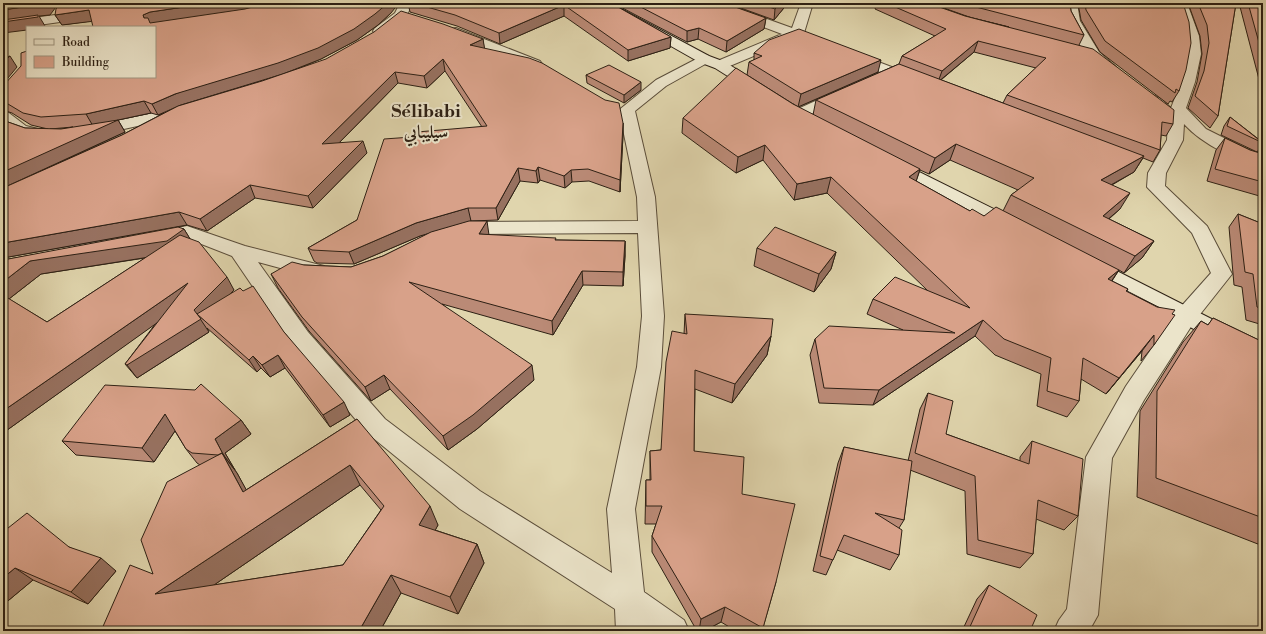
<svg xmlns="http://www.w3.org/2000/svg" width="1266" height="634" viewBox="0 0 1266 634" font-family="'Libre Bodoni',Amiri,serif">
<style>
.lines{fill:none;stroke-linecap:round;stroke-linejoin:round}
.street-casing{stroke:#5a4d3a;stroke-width:2}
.secondary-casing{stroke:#2d2014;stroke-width:2}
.street{fill:#ebe4ca;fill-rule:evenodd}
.secondary{fill:#ebe4ca;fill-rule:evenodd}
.wall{fill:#ba8a76;stroke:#2d2014;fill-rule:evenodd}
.shaded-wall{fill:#977160;stroke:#2d2014}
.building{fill:#d8a189;stroke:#2d2014;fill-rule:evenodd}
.labels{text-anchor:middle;stroke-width:4;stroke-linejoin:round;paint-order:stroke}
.far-town-label{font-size:18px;font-weight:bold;fill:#2d2014;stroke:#ebe4ca}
</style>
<rect width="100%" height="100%" fill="#e0d5ad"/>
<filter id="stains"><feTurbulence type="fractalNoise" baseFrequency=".005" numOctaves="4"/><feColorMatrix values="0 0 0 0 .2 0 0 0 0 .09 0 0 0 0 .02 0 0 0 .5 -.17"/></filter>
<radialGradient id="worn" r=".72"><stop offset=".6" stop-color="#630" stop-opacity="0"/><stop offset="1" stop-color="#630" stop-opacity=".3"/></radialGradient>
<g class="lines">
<defs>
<path id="street" d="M400,3H412L406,18L385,34H375L373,31L375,28L395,13Z
M705,3H723L792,28L801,3H813L804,33L822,39L824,42L822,45C811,48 802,38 792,40L725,68H715L713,65L715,62L782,34L707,6Z
M1065,3H1077L1080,21L1099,52L1116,67L1114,70C1094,75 1074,38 1068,22C1066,16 1066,9 1065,3Z
M1175,3H1187L1199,36L1201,54L1195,82L1186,108L1206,129L1242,147L1263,156V167C1236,160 1203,145 1184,124L1183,140L1166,173L1165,186L1207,226L1232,274L1194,322L1144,400L1112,458L1098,615L1089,631H1054L1059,620L1067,609L1086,457L1126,386L1178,310L1211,273L1192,233L1147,187L1148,173L1167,140L1168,121L1143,99L1146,96C1157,93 1163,101 1171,108L1181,82L1187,54L1185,36Z
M55,15L61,19L60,22L3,30V22Z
M456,28L540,61L542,64L540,67H530L451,35L449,32L451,29Z
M852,52L918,77L920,80L918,83H908L847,59L845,56L847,53Z
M704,55L709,56L711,59L709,62L666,86L635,111L655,197L664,316L661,367L635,509L644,592L684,620L689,631H616L615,609L460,509L367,433L292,344L232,256L186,238L156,244L149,242L146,238L149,234L187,226L245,246L324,266L327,271L324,276L317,278L258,262L308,332L385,419L480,491L612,573L607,509L637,367L642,316L638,233L471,234L459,237L452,235L449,231L452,227L471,222L638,221L637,197L619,110L656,80Z
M842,89L847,91L850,94L847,97L803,118H791L789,115L791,112Z
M177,108L183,110L185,113L183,116L92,136L86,134L84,131L86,128L92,126Z
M3,111L9,113L26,126L46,131L48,134L46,137C31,141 14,132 3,124Z"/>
<path id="secondary" d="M595,3H610L709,56L725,62L763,86L766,89L763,92H753L715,68L699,62Z
M891,158L1022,223L1025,227L1022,231L1015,233L1008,231L885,167L882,163L885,159Z
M1088,258L1095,260L1263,345V364L1255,361L1081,270L1078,265L1081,260Z"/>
</defs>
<use href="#street" class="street-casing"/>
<use href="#secondary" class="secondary-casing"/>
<use href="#street" class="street"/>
<use href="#secondary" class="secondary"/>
</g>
<path class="wall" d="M408,3H611L671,37L670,48L628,61L564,16L500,44L457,26L410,12Z
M613,3H724L766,18L764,29L726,52L698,39L687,42Z
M727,3H788L774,20Z
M877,3H928L965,16L1009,27L972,18L930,3H1070L1071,11L1084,35L1079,45L1173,124L1166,136L1161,135L1160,150L1153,162L1143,158L1134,172L1112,185L1120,209L1109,219L1154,241L1142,258L1124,273L1119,270L1112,281L1128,289L1127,291L1172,314L1154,345L1141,361L1142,351L1106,394L1081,379L1079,401L1067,417L1037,406L1041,374L995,355L975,336L873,405L819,403L810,355L815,339L903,330L867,314L873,299L928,291L827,193L794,200L763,160L736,173L682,133L683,118L793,104L798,107L747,75L749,62L754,60V53L878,72L798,107L813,115L816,100L899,64L902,56L935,36L875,9ZM974,52L1036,68L1007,95L1003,103L941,80ZM950,160L1018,190L1011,195L1003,211L984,216L970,211L916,181L920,170L929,174Z
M1078,3H1183L1179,91L1172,102L1170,101L1168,104L1100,52L1081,20Z
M1188,3H1236L1218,116L1210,128L1188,108L1197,82L1202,54L1200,36Z
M1239,3H1263V84L1260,83Z
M391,13L378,25L357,40L321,59L295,70L483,39L484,48L623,123V135L620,192L589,181L572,182L565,188L540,180L538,183L520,181L498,220L471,221L450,227L489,235L556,240L625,241V256L623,286L583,285L553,335L442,304L534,380L477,429L448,450L390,389L371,401L309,331L278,288L271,274L304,265L351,267L383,256L430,233L420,236L354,264L317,263L314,261L308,248L357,220L412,137L482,127L445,71L427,88L398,83L340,142L367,153L313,208L255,198L207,231L187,225L3,258L8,122L25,128L48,129L31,125L12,113L3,110V86L155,77L91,21L62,25L55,15ZM151,113L158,115L164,113L122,135L39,172L125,132L118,120ZM73,127L61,129H50Z
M586,75L641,90L624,103L587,83Z
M1230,117L1261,141L1263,132V197L1207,181L1216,150L1225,138L1250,150L1259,153L1260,148L1257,152L1221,135L1224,126Z
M1238,214L1263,224V325L1246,320L1242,287L1234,285L1229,227Z
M184,229L190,239L234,290L228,295L284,332L350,415L330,427L285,368L270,377L261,368L257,372L207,328L209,332L137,378L125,364L156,323L3,433V260ZM145,258L47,322L9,299L41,274Z
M757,248L836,252L831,269L814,292L754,266Z
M685,314L771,336L767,355L732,403L695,389L694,451L742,494L776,582L762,631H736L721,622L704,631H697L652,552V536L656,524H645L646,480H650V451L661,450L684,334Z
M1213,318L1263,342V546L1137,497L1140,411L1183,342L1201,321L1208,325Z
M928,393L946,434L1020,461V457L1032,441L1078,516L1064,530L1036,519L1033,554L1020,568L967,554L965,491L910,470L904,520L899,528V555L890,570L837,550L826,575L813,571L838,463L844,447L908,461L920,409Z
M357,419L438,525L435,530L477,544L484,563L458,614L401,593L380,631L153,574L200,465L197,463L186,449L175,431L154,462L76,455L62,441L241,420L251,434L225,453L235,470L234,469L237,473L246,490ZM360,485L381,510L343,565L214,585Z
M3,532L69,547L116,571L88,604L33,580L3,605Z
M989,585L1030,631H962L977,599Z"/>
<path class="shaded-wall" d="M45,3H59L50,15L39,16L45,26V27H27V30L3,33V10Z
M211,3H270L249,9L148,26L144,18L143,15L150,12Z
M388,3H399L391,13L378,25L357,40L321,59L283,74L181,105L158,115L152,104Z
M781,3H788L774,20L775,9Z
M564,5V16L500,44L499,33Z
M89,10L95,21L62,25L55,15Z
M766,18L764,29L726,52L727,41Z
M699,28L698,39L687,42V31Z
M671,37L670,48L628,61V50Z
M483,39L485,51L470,45Z
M978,41L974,52L938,82L942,71Z
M10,56L17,67L3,84V63Z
M443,59L445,71L427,88L424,76Z
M881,60L878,72L798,107L801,94Z
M395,72L398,83L326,156L322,144Z
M641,82V90L624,103V95Z
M144,101L151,113L118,120L125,132L3,188V172L93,126L86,114Z
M623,123V135L620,192V180Z
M363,141L367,153L313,208L308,196Z
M956,144L950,160L929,174L935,158Z
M765,145L763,160L736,173L738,157Z
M1144,156L1134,172L1091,196L1101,180Z
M538,167L540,180L538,183L536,171Z
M518,168L520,181L498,220L496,208Z
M920,169L915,185L909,177Z
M571,170L572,182L565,188L564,176Z
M831,177L827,193L794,200L797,184Z
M250,185L255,198L207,231L200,219Z
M1130,193L1120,209L1093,232L1103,216Z
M468,208L471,221L420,236L354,264L349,252L416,223Z
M179,212L187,225L3,258V243Z
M487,221L489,235L479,234Z
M184,229L192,242L175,253L41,274L5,302L3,300V282L30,261Z
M625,241V256L623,286V272Z
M1154,241L1142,258L1124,273L1135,256Z
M836,252L831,269L814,292L819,274Z
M1119,270L1108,286V279Z
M582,271L583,285L553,335L552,321Z
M227,277L234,290L204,320L197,314L209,332L137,378L127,365L194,310Z
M188,283L196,295L3,433V411Z
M983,320L975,336L873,405L879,390Z
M1154,335L1142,351L1106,394L1119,378Z
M771,336L767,355L732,403L735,384Z
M278,355L285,368L270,377L262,365Z
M253,356L261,368L257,372L249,360Z
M532,365L534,380L477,429L448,450L443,436Z
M384,375L390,389L371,401L365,387Z
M344,402L350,415L330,427L323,415Z
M165,414L177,428L154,462L142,448Z
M241,420L251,434L225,453L235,470L224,456L215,439Z
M222,453L237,473L258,511L243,492Z
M350,465L360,485L176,611L155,594Z
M430,506L438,525L428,544L419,525Z
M477,544L484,563L458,614L450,597Z
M101,558L116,571L88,604L71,592Z
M15,568L33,580L3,605V578Z
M391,575L401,593L380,631H359Z
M725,607L721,622L704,631H699L701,619Z"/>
<path class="building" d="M3,3H45L44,4L3,10Z
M60,3H211L150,12L143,15L144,18H148L150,23L245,9L268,3H388L375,14L354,29L318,48L278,63L175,94L152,104L144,101L86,114L41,117L23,113L3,101V86L21,66V53L27,51V77H155V27H93L89,10L55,15L56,9Z
M413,3H611L671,37L628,50L564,5L499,33L455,15Z
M633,3H724L766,18L727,41L699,28L687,31Z
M758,3H781L775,9Z
M886,3H928L965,16L1093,49L1174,110L1173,124L1162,122L1160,150L1007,95L1046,58L978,41L942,71L902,56L946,29Z
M963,3H1070L1071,11L1084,35L976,7Z
M1085,3H1183L1189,22L1191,43L1186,70L1179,91L1176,89L1175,93L1105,41L1086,10Z
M1198,3H1236L1218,116L1195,96L1204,71L1209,43L1207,25Z
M1248,3H1263V57Z
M401,11L443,24L483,39L470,45L529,58L542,63L605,100L619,103L623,123L620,180L588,169L571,170L564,176L538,167L536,171L518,168L496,208H468L416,223L349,252L312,250L308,248L357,220L384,139L412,137L417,132L487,126L443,59L424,76L395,72L322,144L363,141L308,196L250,185L200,219L179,212L3,243V188L122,135L178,106L262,81L326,59L374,32Z
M38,15V17L3,22V20Z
M799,29L881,60L801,94L749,62L762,56L754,53L769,40Z
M10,56L3,63V58Z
M899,64L1144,156L1101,180L1130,193L1103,216L1154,241L1135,256L1011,195L1034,178L956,144L935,158L816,100Z
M609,65L641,82L624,95L586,75Z
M736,68L793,104L920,169L909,177L970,211L972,209L984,216L996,207L1119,270L1108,279L1128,289L1126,291L1157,307L1175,310L1172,314L1175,315L1154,345V335L1119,378L1083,358L1079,401L1047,391L1051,358L1004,339L983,320L879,390L824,388L815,339L829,326L955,333L873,299L895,277L970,308L831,177L797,184L765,145L738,157L683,118Z
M1230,117L1263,143L1227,126Z
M3,119L8,122L25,128L61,129L118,120L3,172Z
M1225,138L1250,150L1263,154V182L1215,169Z
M1238,214L1263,224V309L1257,307L1253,274L1245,272Z
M469,221H487L479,234L556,238L555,240L625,241L623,272L582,271L552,321L409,282L532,365L473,415L443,436L384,375L365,387L302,317L271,274L292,262L304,265L351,267L383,256L431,232Z
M178,227L184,229L167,241L30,261L3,282V260Z
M775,227L836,252L819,274L757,248Z
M180,235L199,242L227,277L194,310L197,314L240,288L243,291L253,286L284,332L344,402L323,415L278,355L262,365L253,356L249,360L197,314L201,319L127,365L125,364L188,283L3,411V295L47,322Z
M685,314L773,319L771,336L735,384L695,370L694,451L744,457L742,494L795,504L776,582L763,628L725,607L701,619L652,536L662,506H646V480H651L650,451L661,450L666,362L672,331L687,334Z
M1213,318L1263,342V518L1156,478L1157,391L1201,321L1208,325Z
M201,384L241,420L215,439L224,456L222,453L218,455L192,453L186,449L165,414L142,448L62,441L105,385L195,390Z
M928,393L953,401L946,434L1029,464L1032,441L1083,459L1078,516L1038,500L1033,554L978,540L975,476L915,453Z
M357,419L430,506L419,525L477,544L450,597L391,575L359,631H101L130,565L153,574L141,540L167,482L222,453L243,492ZM350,465L384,506L343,565L155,594Z
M844,447L912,461L904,520L875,513L902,530L899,555L844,535L833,560L820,556Z
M27,513L69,547L101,558L71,592L15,568L3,578V532Z
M989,585L1037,615L1030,631H968Z"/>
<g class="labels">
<g class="far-town-label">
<text x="426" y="117">Sélibabi<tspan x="426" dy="21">سيليبابي</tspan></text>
</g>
</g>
<rect width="1266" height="634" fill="none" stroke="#e0d5ad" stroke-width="16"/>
<rect x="4" y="4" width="1258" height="626" fill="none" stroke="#2d2014" stroke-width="2"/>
<rect x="8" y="8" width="1250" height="618" fill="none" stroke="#2d2014"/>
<rect x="26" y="26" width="130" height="52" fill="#ebe4ca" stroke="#9f9681"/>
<rect x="34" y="39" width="20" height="6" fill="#ebe4ca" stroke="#9f9681"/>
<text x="62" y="46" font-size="12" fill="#2d2014">Road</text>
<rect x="34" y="56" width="20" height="12" fill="#d8a189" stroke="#9f9681"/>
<text x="62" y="66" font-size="12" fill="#2d2014">Building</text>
<rect width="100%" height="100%" filter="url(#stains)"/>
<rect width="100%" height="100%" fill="url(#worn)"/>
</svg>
